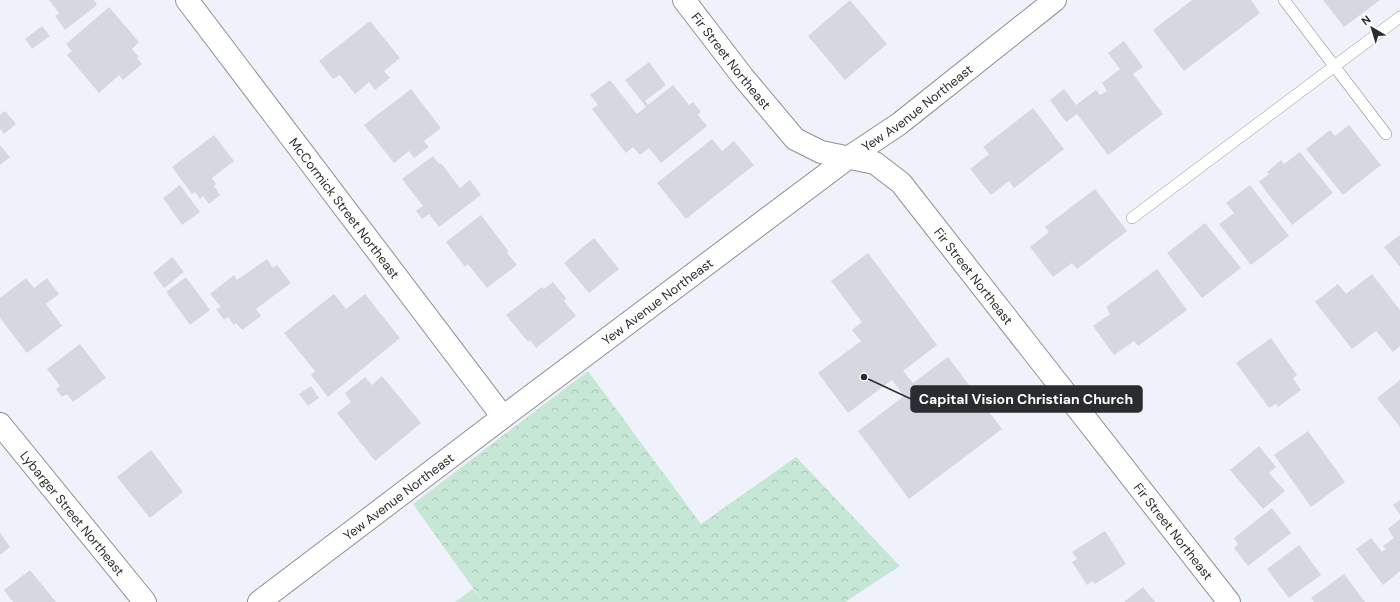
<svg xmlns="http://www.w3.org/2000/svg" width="1400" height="602" viewBox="0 0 1400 602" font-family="'DM Sans',sans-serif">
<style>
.park{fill:url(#park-crowns)}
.garden{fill:#c6e7d5}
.building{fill:#d5d8e1}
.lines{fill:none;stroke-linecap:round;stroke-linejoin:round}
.service-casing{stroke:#8e9098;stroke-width:12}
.minor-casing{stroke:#8e9098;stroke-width:24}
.service{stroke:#fff;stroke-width:11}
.minor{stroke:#fff;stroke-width:22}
.labels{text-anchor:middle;stroke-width:3;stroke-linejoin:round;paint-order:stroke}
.street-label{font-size:13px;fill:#2b2c2f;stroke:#fff}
.leader{fill:none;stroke:#2b2c2f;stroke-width:1.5}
.callout-dot{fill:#2b2c2f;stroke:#fff;stroke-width:1.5}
.callout{fill:#2b2c2f;stroke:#2b2c2f;stroke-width:1.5}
.callout-label{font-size:14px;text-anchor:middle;font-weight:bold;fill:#fff}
</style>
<defs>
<pattern id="park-crowns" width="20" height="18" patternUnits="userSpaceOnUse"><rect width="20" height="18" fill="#c6e7d5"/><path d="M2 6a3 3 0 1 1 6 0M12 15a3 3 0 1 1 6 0" fill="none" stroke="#aac6b7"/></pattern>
</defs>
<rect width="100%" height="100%" fill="#f0f2fb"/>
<path class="park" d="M588,371L701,524L796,457L900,566L845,602H483L413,504Z"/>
<path class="garden" d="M473,589L483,602H455Z"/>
<path class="building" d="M49,0H94L97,5L65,30L55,16L59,13Z
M850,0L887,44L845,80L808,36Z
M1192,0H1251L1260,13L1184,71L1153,30Z
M1323,0H1380L1344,27Z
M109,7L139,42L132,49L139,57L137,58L142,64L123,80L119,75L99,93L67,55L72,51L66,44Z
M370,21L400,58L384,71L390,78L375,90L369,82L355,94L340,75L333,79L319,61Z
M42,26L50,36L32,49L25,39Z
M1124,41L1143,67L1133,74L1163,114L1108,155L1077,114L1066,122L1050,100L1064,89L1076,105L1096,90L1100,95L1107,91L1102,83L1120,69L1108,53Z
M649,62L666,85L645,101L648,105L673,85L689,105L693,102L701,112L698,115L707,126L661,163L649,148L640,155L633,147L626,153L592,109L598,105L590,95L610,80L637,114L646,107L625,80Z
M411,89L441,128L424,141L429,147L414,158L409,151L394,163L364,125Z
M1033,108L1064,149L1014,188L1009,181L991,195L970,169L989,154L983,147Z
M5,111L16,124L4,134L0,129V115Z
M1349,125L1381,165L1343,195L1306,149L1330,130L1335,136Z
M214,135L234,161L212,178L216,184L214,186L220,195L209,204L203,196L200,199L195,192L192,194L172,167Z
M712,139L722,151L734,141L754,165L686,219L657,183Z
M0,145L10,157L0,165Z
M1300,152L1333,193L1292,225L1259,182L1269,174L1267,172L1281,160L1284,164Z
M433,156L439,164L441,163L460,188L470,180L481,195L439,227L429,214L422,219L416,211L423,206L402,179Z
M180,185L200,212L182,225L163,198Z
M1250,185L1289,236L1251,265L1219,224L1234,213L1226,203Z
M1095,189L1127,231L1077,269L1072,263L1053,277L1030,247L1049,232L1045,227Z
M481,215L509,252L507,253L517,265L487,288L468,264L465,267L446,242Z
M1205,223L1241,268L1202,298L1167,253Z
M1400,235V267L1384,247Z
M594,238L619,269L589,293L564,263Z
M868,253L937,345L903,371L913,383L948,357L1002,429L909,499L858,431L904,396L892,380L848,413L818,373L861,341L852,330L862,322L831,281Z
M172,257L184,272L164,288L153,273Z
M267,259L273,268L277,265L291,283L256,309L261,316L242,330L236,323L234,325L228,317L224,320L216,309L221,307L210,294L234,275L237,280Z
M1157,269L1187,310L1138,346L1134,341L1114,355L1093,326L1110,314L1106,307Z
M1372,274L1400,310V346L1393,352L1376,331L1352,349L1315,302L1338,284L1346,294Z
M186,277L210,310L190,325L166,292Z
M26,278L34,288L47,278L59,294L46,304L62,326L27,353L0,318V298Z
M553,282L566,298L564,301L576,316L536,348L530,340L528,342L506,315L542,287L544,289Z
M334,294L346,309L365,294L400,338L328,397L311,375L315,371L284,333Z
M1271,338L1297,375L1293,378L1301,390L1278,407L1276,404L1269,408L1236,363Z
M80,344L106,378L73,402L67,394L62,397L56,389L60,386L47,369Z
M382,376L421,423L375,461L337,413L351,402L345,393L365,377L372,385Z
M1400,380V427L1377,398Z
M311,386L319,398L308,406L299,394Z
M1308,431L1345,482L1311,507L1274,455Z
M1259,446L1276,467L1269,473L1285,491L1263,509L1230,470Z
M151,450L183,492L150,518L117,477Z
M1400,500V514L1393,505Z
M1272,508L1291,533L1248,566L1234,548L1238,544L1234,538Z
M1400,519V571L1383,585L1356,549L1371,538L1382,552L1386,549L1383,546L1394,538L1388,529Z
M1105,531L1126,564L1095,584L1092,581L1087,585L1072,562L1077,559L1072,552Z
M0,533L10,547L0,555Z
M1299,545L1321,575L1289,598L1267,569Z
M30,570L56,602H13L4,590Z
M1344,574L1365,602H1314L1311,598Z
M1143,587L1155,602H1124Z"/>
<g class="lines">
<defs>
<path id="service" d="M1284,0L1386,134
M1132,218L1400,17"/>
<g id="minor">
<path id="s1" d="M187,0L503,417"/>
<path id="s2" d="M684,0L743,77L795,139L821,152L875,163L901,183L1229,602"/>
<path id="s3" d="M0,424L145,602"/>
<path id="s4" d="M259,602L503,417L848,158L899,124L1055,0"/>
</g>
</defs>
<use href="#service" class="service-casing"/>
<use href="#minor" class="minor-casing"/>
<use href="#service" class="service"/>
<use href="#minor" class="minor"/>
</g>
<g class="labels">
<g class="street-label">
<text dy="5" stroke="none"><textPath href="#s2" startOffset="77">Fir Street Northeast</textPath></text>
<text dy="5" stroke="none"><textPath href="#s4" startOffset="823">Yew Avenue Northeast</textPath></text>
<text dy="5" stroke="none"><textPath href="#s1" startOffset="261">McCormick Street Northeast</textPath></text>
<text dy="5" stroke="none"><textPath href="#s2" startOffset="413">Fir Street Northeast</textPath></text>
<text dy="5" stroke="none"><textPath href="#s4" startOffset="499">Yew Avenue Northeast</textPath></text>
<text dy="5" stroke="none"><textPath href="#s4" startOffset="175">Yew Avenue Northeast</textPath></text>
<text dy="5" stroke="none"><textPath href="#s3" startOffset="115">Lybarger Street Northeast</textPath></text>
<text dy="5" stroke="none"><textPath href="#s2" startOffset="737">Fir Street Northeast</textPath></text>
</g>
</g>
<path class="leader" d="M864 377L911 399"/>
<circle class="callout-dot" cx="864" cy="377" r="4"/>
<rect class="callout" x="911" y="386" width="231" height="26" rx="4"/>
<g class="callout-label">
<text x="1026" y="404">Capital Vision Christian Church</text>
</g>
<g transform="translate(1372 28) rotate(322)" stroke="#ffffff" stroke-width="3" paint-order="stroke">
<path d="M0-3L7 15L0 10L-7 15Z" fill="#2b2c2f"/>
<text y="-6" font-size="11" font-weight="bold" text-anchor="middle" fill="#2b2c2f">N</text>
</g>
</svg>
